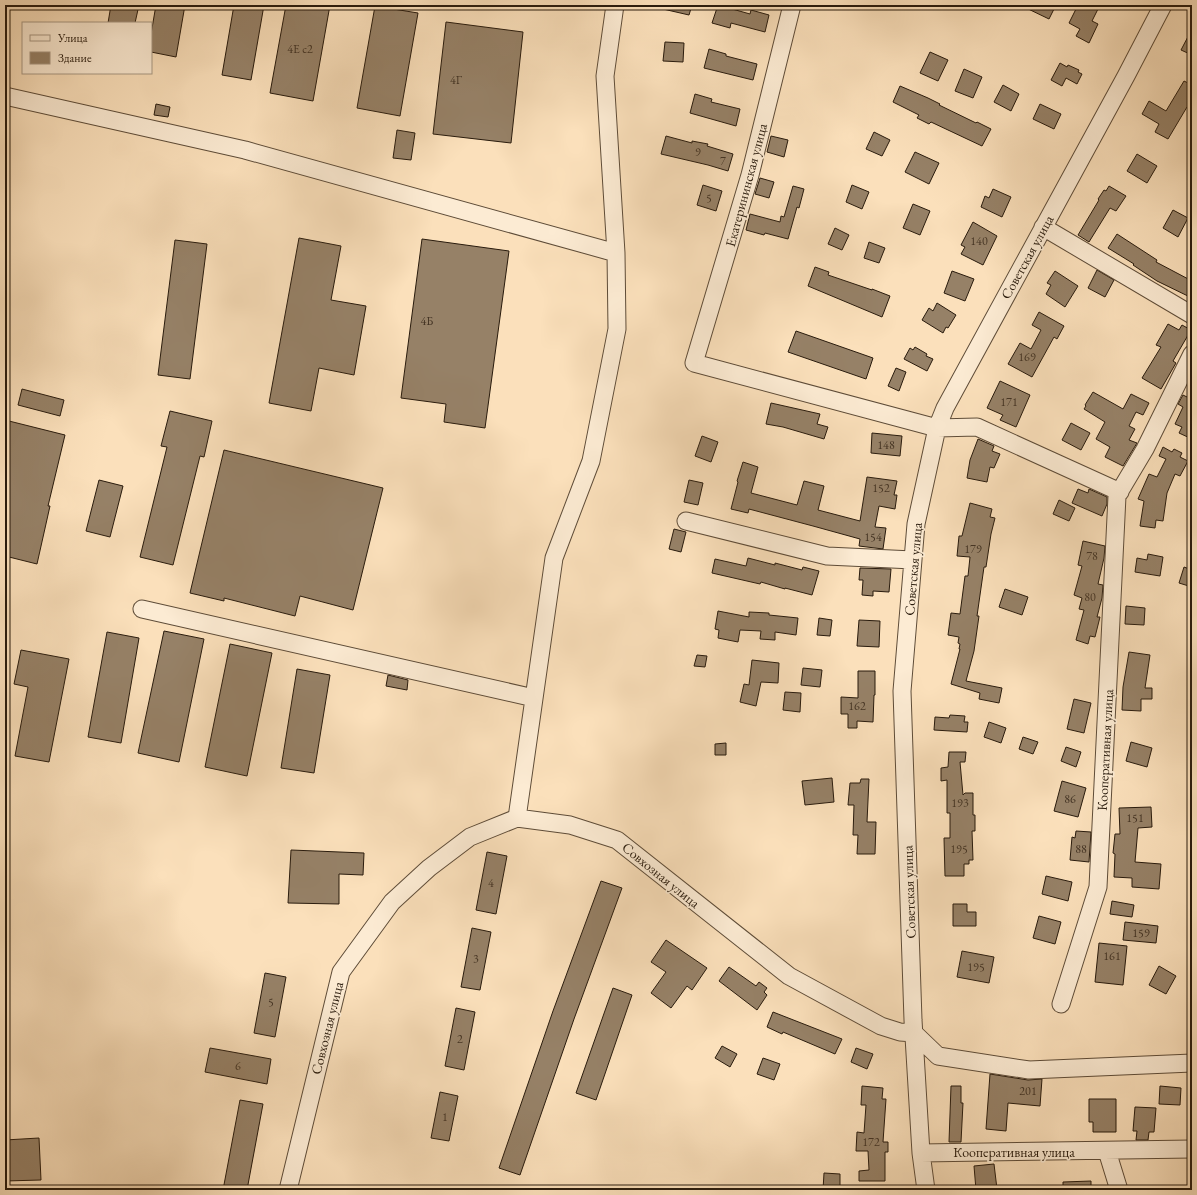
<svg xmlns="http://www.w3.org/2000/svg" width="1197" height="1195" viewBox="0 0 1197 1195" font-family="'EB Garamond',serif">
<style>
.building{fill:#968167;stroke:#291b0d}
.lines{fill:none;stroke-linecap:round;stroke-linejoin:round}
.minor-casing{stroke:#5e4c38;stroke-width:19}
.minor{stroke:#fcebd3;stroke-width:17}
.labels{text-anchor:middle;stroke-width:3.5;stroke-linejoin:round;paint-order:stroke}
.number-label{font-size:12px;fill:#443424}
.street-label{font-size:14px;fill:#291b0d;stroke:#fcebd3}
</style>
<rect width="100%" height="100%" fill="#fbe0bb"/>
<filter id="stains"><feTurbulence type="fractalNoise" baseFrequency=".005" numOctaves="4"/><feColorMatrix values="0 0 0 0 .2 0 0 0 0 .09 0 0 0 0 .02 0 0 0 .5 -.17"/></filter>
<radialGradient id="worn" r=".72"><stop offset=".6" stop-color="#630" stop-opacity="0"/><stop offset="1" stop-color="#630" stop-opacity=".3"/></radialGradient>
<path class="building" d="M111,5H139L135,23H108Z
M156,5H185L176,57L151,52V34Z
M234,5H264L251,80L222,75Z
M286,5H330L313,101L270,93Z
M663,5H692L689,15L663,9Z
M718,5L750,14L751,10L769,15L765,32L731,23L730,28L712,23Z
M1020,5H1056L1049,19Z
M1078,5H1100L1092,21L1098,24L1089,43L1076,36L1080,29L1069,23Z
M375,6L418,13L400,116L357,108Z
M446,22L523,32L511,143L433,134Z
M1192,29V55L1181,50Z
M665,42L684,43L683,62L663,61Z
M709,49L726,54V56L757,64L753,80L704,68Z
M930,52L948,60L938,81L920,73Z
M1060,63L1067,67L1068,65L1079,70L1078,72L1082,74L1077,84L1066,78L1062,86L1051,80Z
M964,69L982,77L973,98L955,91Z
M1184,81L1192,85V110L1187,107L1168,139L1155,132L1159,124L1142,114L1149,101L1166,111Z
M1003,85L1019,94L1011,111L994,102Z
M900,86L928,98L940,104L939,105L976,123L977,122L991,129L982,146L931,122L929,124L917,118L919,115L893,102Z
M695,94L712,99L711,102L740,109L736,126L690,113Z
M156,104L170,107L168,117L154,115Z
M1040,104L1061,114L1054,129L1033,119Z
M397,130L415,133L411,160L393,158Z
M874,132L890,140L882,156L866,149Z
M666,136L692,143V141L708,144L707,146L733,154L728,171L708,165L661,154Z
M771,136L788,140L784,157L767,152Z
M915,152L939,163L929,184L905,172Z
M1137,154L1157,166L1147,183L1127,171Z
M760,178L774,182L769,198L755,194Z
M703,185L722,191L716,211L697,205Z
M852,185L869,192L862,209L846,202Z
M793,186L804,189L799,208L797,207L788,239L765,233L764,235L746,230L750,214L780,222L781,216L784,217Z
M1109,186L1126,196L1116,211L1110,208L1089,242L1078,235L1099,200L1098,199L1104,190L1106,191Z
M993,189L1011,197L1002,217L981,207L985,196L989,198Z
M913,204L930,211L920,235L903,228Z
M1173,210L1188,218L1178,237L1163,228Z
M973,222L997,236L983,265L961,254L965,247L961,245Z
M835,228L849,235L842,250L828,244Z
M1117,234L1157,260L1156,262L1192,281V298L1157,281L1133,265L1134,264L1108,248Z
M299,238L341,246L331,300L366,306L354,375L319,368L311,411L269,403Z
M422,239L509,251L485,428L444,422L446,404L401,398Z
M175,240L207,244L190,379L158,375Z
M869,242L885,248L879,263L864,258Z
M815,267L829,272L828,275L872,290V289L890,296L882,317L808,286Z
M1097,270L1114,280L1105,297L1088,288Z
M952,271L974,279L965,301L944,293Z
M1055,271L1078,286L1065,307L1046,294L1051,285L1047,283Z
M937,303L956,315L948,328L946,327L943,333L922,320L929,308L933,311Z
M1039,312L1064,326L1057,339L1054,337L1032,377L1008,364L1020,343L1031,349L1041,330L1032,325Z
M1168,324L1179,330L1182,325L1191,330L1173,361L1176,363L1161,389L1142,378L1161,347L1156,345Z
M796,331L873,358L866,379L788,352Z
M915,347L927,354L926,356L933,359L927,371L904,359L910,348L913,350Z
M896,368L906,372L899,391L888,386Z
M1000,381L1030,395L1016,427L1000,420L1003,415L987,408Z
M1192,387V439L1179,433L1182,427L1175,424L1183,407L1178,404L1183,395L1187,397Z
M22,389L64,400L60,416L18,405Z
M1093,392L1123,409L1131,394L1149,403L1143,415L1136,412L1129,426L1135,429L1129,440L1137,443L1123,466L1105,457L1110,447L1096,439L1105,422L1084,409L1086,406L1085,405Z
M771,403L820,414L817,424L828,427L824,439L783,427L766,424Z
M170,411L212,421L204,457L200,456L173,565L140,557L167,447L161,446Z
M9,421L65,435L48,506H50L37,564L5,556V439Z
M1071,423L1090,433L1081,450L1062,440Z
M872,433L902,436L900,456L871,453Z
M702,436L718,442L711,462L695,456Z
M978,439L994,446L992,451L1000,454L994,468L990,467L987,482L967,478L970,460Z
M1163,447L1172,452L1174,449L1182,453L1180,457L1188,461L1180,476L1175,474L1167,493L1163,521L1156,520L1155,528L1140,526L1144,501L1138,499L1149,474L1157,477L1166,459L1159,456Z
M224,450L383,488L353,610L300,596L295,616L224,598V601L190,593Z
M743,462L758,467L751,493L797,505L804,481L824,486L818,510L860,521L867,477L897,481L894,495H897L895,509L879,506L875,527L886,528L883,549L859,546L860,539L813,526L749,509L748,513L731,509L738,482L737,481Z
M99,480L123,486L110,537L86,531Z
M689,480L703,483L698,505L684,502Z
M1078,489L1088,493L1089,489L1107,497V504L1102,516L1072,503Z
M1059,500L1075,508L1069,521L1053,514Z
M970,503L992,509L990,517L995,518L991,534L986,567H984L977,616H979L974,651L966,681L1002,688L999,703L979,699L980,693L951,684L960,649H959L960,644L958,643L959,637L948,635L951,613L960,614L965,576H968L970,557L957,556L959,536H962Z
M674,529L686,532L681,552L669,549Z
M1083,541L1105,546L1104,558L1098,584L1103,585L1102,598L1097,617H1100L1095,637L1090,636L1088,644L1076,640L1084,610L1079,609L1082,598L1074,595L1082,566L1078,565Z
M1148,554L1163,557L1160,576L1135,572L1137,558L1147,560Z
M748,558L775,565V563L802,570L803,567L819,571L812,595L785,588V589L761,582L760,584L712,573L715,559L746,566Z
M1184,567L1192,570V587L1179,583Z
M860,568L891,569L889,592L873,591V596L862,595L863,580H859Z
M1005,589L1028,597L1022,615L999,607Z
M1126,606L1145,608L1144,625L1125,624Z
M718,611L749,617V612L769,613V615L798,618L796,635L775,632V640L760,639L761,631L740,630L738,642L718,638L719,630L715,629Z
M819,618L832,620L830,636L817,635Z
M859,620L880,621L879,647L857,646Z
M164,631L204,639L179,762L138,753Z
M107,632L139,638L121,743L88,737Z
M230,644L272,653L247,776L205,767Z
M21,650L69,659L49,762L15,756L28,687L14,684Z
M1129,652L1150,655L1145,688H1152V699H1141V711L1122,710L1123,687Z
M697,655L707,656L705,667L694,666Z
M752,660L779,663L778,683L761,682L756,706L740,702L744,684L749,685Z
M803,668L822,670L820,687L801,685Z
M297,669L330,675L314,773L281,768Z
M858,671H875V695H874L873,722L857,721V728H848V714H841V697L858,698Z
M388,675L408,680L407,690L386,686Z
M785,692L801,693L800,712L783,710Z
M1074,699L1091,703L1084,733L1067,729Z
M950,715L965,716L964,722H968L967,732L934,730L935,717L949,718Z
M989,722L1006,728L1001,743L984,737Z
M1023,737L1038,742L1033,754L1019,749Z
M1131,742L1152,748L1147,767L1126,761Z
M726,743V755H715V744Z
M1066,747L1081,752L1076,767L1061,761Z
M949,752H966L965,762H960L963,795L965,793H973V815H975V831H972L973,860H969V864H964V876H945L944,838H950V813H947V780L941,781V768L948,767Z
M832,778L834,802L805,805L802,781Z
M861,779H869L867,822H876L875,854H857L858,835H853L854,805H848L850,783H860Z
M1062,781L1086,788L1078,817L1054,811Z
M1151,807L1152,827L1138,828L1135,862L1161,864L1159,889L1132,887V878L1114,877L1115,854L1113,853L1115,834H1120L1119,808Z
M1076,831L1091,832L1089,862L1070,860L1072,837L1075,838Z
M291,850L364,853L363,875L339,874V904L288,903Z
M487,852L507,856L496,914L476,910Z
M1046,876L1072,882L1068,901L1042,894Z
M601,881L622,888L574,1019L520,1175L499,1168L553,1011Z
M1112,901L1134,905L1132,917L1110,914Z
M953,904H967V912H976V926H953Z
M1039,916L1061,922L1055,944L1033,938Z
M1125,922L1158,926L1156,943L1123,940Z
M472,928L491,932L480,990L461,987Z
M666,940L707,968L692,990L687,986L671,1008L651,993L666,972L651,962Z
M1099,943L1127,946L1123,985L1095,982Z
M962,951L994,957L989,983L957,977Z
M1159,966L1176,976L1166,994L1149,985Z
M729,967L756,986L759,982L767,988L764,992L767,995L757,1010L719,981Z
M265,973L286,977L275,1037L254,1033Z
M613,988L632,995L596,1100L576,1093Z
M456,1008L475,1012L464,1070L445,1066Z
M773,1012L842,1039L835,1054L783,1032L782,1034L767,1027Z
M722,1046L737,1054L730,1067L715,1058Z
M210,1048L271,1059L267,1084L205,1072Z
M856,1048L873,1054L867,1069L851,1062Z
M763,1058L780,1064L774,1080L757,1074Z
M990,1074L1028,1080L1042,1079L1040,1106L1008,1103L1006,1131L986,1129Z
M862,1086L883,1088L882,1099H886L883,1142H888V1152H885V1181H859V1171L869,1170L868,1151H856L857,1132L864,1133L866,1105H861Z
M951,1086H961V1103H963L961,1142H949Z
M1160,1086L1181,1088L1180,1105L1159,1104Z
M440,1092L458,1096L449,1141L431,1138Z
M1089,1099H1116V1132H1093V1122H1089Z
M240,1100L263,1104L247,1190H223Z
M1135,1107L1156,1108L1154,1132H1149L1148,1140H1136L1137,1131H1133Z
M39,1138L41,1180L5,1181V1140Z
M994,1164L997,1189L976,1190L974,1166Z
M824,1173L840,1174V1190H823Z
M1091,1181V1190H1063V1182Z"/>
<g class="lines">
<defs>
<path id="minor" d="M615,5L605,76L616,253
M792,5L750,175L694,363L937,428L977,427L1120,492
M5,96L245,150L616,253L617,329L591,461L554,558L517,818
M1043,227L1192,315
M686,521L827,556L913,560
M142,609L534,698
M1061,1004L1098,887L1117,496L1145,449L1192,354
M1107,1151L1119,1190
M921,1153L1192,1149
M288,1190L341,972L392,902L429,868L470,837L517,818L570,825L617,840L789,976L881,1026L900,1032L914,1033L938,1056L1029,1070L1192,1063
M926,1190L921,1153L913,1020L902,691L916,524L937,428L945,408L1126,76L1163,5"/>
</defs>
<use href="#minor" class="minor-casing"/>
<use href="#minor" class="minor"/>
</g>
<g class="labels">
<g class="number-label">
<text x="300" y="53">4Е с2</text>
<text x="456" y="84">4Г</text>
<text x="698" y="156">9</text>
<text x="723" y="165">7</text>
<text x="709" y="202">5</text>
<text x="979" y="245">140</text>
<text x="427" y="325">4Б</text>
<text x="1027" y="361">169</text>
<text x="1009" y="406">171</text>
<text x="886" y="449">148</text>
<text x="881" y="492">152</text>
<text x="873" y="541">154</text>
<text x="973" y="553">179</text>
<text x="1092" y="560">78</text>
<text x="1090" y="601">80</text>
<text x="857" y="710">162</text>
<text x="1070" y="803">86</text>
<text x="960" y="807">193</text>
<text x="1135" y="822">151</text>
<text x="959" y="853">195</text>
<text x="1081" y="853">88</text>
<text x="491" y="887">4</text>
<text x="1141" y="937">159</text>
<text x="1112" y="960">161</text>
<text x="476" y="963">3</text>
<text x="976" y="971">195</text>
<text x="271" y="1006">5</text>
<text x="460" y="1043">2</text>
<text x="238" y="1070">6</text>
<text x="1028" y="1095">201</text>
<text x="445" y="1121">1</text>
<text x="871" y="1146">172</text>
</g>
<g class="street-label">
<text transform="translate(746 185) rotate(-75)" y="5">Екатерининская улица</text>
<text transform="translate(1027 257) rotate(-61)" y="5">Советская улица</text>
<text transform="translate(913 569) rotate(-85)" y="5">Советская улица</text>
<text transform="translate(1105 750) rotate(-87)" y="5">Кооперативная улица</text>
<text transform="translate(661 875) rotate(39)" y="5">Совхозная улица</text>
<text transform="translate(909 892) rotate(-92)" y="5">Советская улица</text>
<text transform="translate(327 1028) rotate(-76)" y="5">Совхозная улица</text>
<text x="1014" y="1157">Кооперативная улица</text>
</g>
</g>
<rect width="1197" height="1195" fill="none" stroke="#fbe0bb" stroke-width="20"/>
<rect x="6" y="6" width="1185" height="1183" fill="none" stroke="#291b0d" stroke-width="2"/>
<rect x="10" y="10" width="1177" height="1175" fill="none" stroke="#291b0d"/>
<rect x="22" y="22" width="130" height="52" fill="#fcebd3" stroke="#a89884"/>
<rect x="30" y="35" width="20" height="6" fill="#fcebd3" stroke="#a89884"/>
<text x="58" y="42" font-size="12" fill="#291b0d">Улица</text>
<rect x="30" y="52" width="20" height="12" fill="#968167" stroke="#a89884"/>
<text x="58" y="62" font-size="12" fill="#291b0d">Здание</text>
<rect width="100%" height="100%" filter="url(#stains)"/>
<rect width="100%" height="100%" fill="url(#worn)"/>
</svg>
